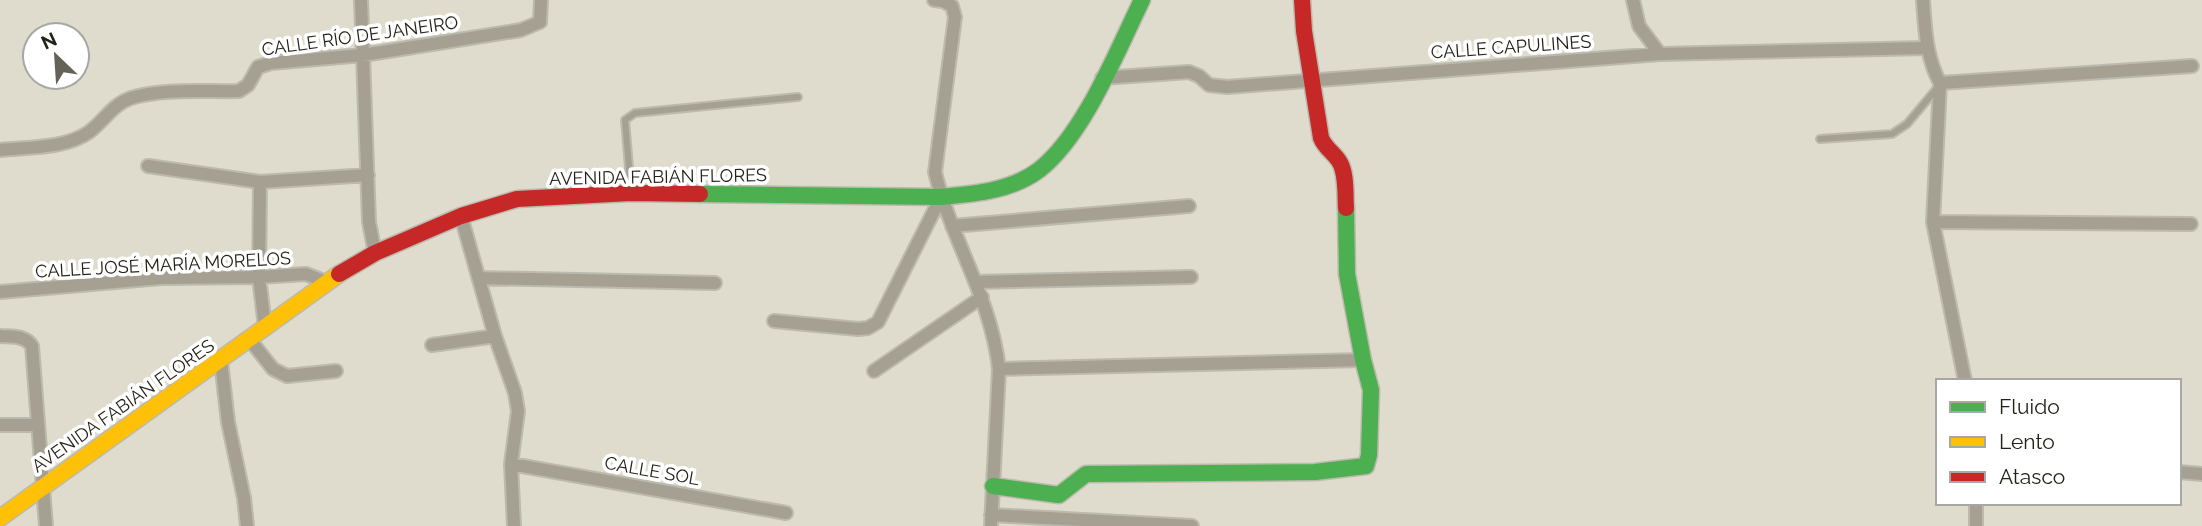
<svg xmlns="http://www.w3.org/2000/svg" width="2202" height="526" viewBox="0 0 2202 526" font-family="Raleway,sans-serif">
<style>
.lines{fill:none;stroke-linecap:round;stroke-linejoin:round}
.lane-casing{stroke:#bcbaae;stroke-width:10}
.street-casing{stroke:#bcbaae;stroke-width:16}
.fast-casing{stroke:#bcbaae;stroke-width:19}
.slow-casing{stroke:#bcbaae;stroke-width:19}
.jam-casing{stroke:#bcbaae;stroke-width:19}
.lane{stroke:#a5a092;stroke-width:6}
.street{stroke:#a5a092;stroke-width:12}
.fast{stroke:#4caf50;stroke-width:16}
.slow{stroke:#ffc107;stroke-width:16}
.jam{stroke:#c62828;stroke-width:16}
.labels{text-anchor:middle;stroke-width:7;stroke-linejoin:round;paint-order:stroke}
.street-label{font-size:18px;fill:#242218;stroke:#fff}
</style>
<rect width="100%" height="100%" fill="#dfdccd"/>
<g class="lines">
<defs>
<path id="lane" d="M1820,139L1892,134L1907,124L1938,87
M631,191L625,120L635,113L798,97"/>
<path id="street" d="M361,0L369,222L375,253
M934,0L943,1L952,6L955,17L935,172C951,240 991,297 999,369L991,526
M1633,0L1639,26L1660,54
M1923,0C1925,29 1926,57 1940,83
M1102,78L1189,72L1199,76L1209,85L1227,87L1660,54L1927,48
M1940,83L1933,222L1965,381
M1940,83L2192,66
M0,150C29,147 65,149 89,132C104,121 113,104 131,98C163,88 205,92 239,91L248,85L258,67L271,63L363,55L521,30L540,22L541,0
M148,166L260,182L368,175
M260,182L259,277L265,327
M461,216L495,336L515,393L518,411L511,464L514,526
M1933,222L2191,224
M952,226L1189,206
M479,278L715,283
M977,282L1191,277
M0,292L161,278L259,277L306,274L326,282
M774,321L858,329L868,328L878,322L941,197
M0,336C12,337 25,335 32,346L46,526
M250,340L273,369L287,376L336,371
M432,345L495,336
M221,361L228,422L244,498L247,526
M999,369L1363,360
M874,371L982,297
M0,425H38
M511,464L786,513
M2179,472L2202,474
M991,515L1192,526
M1976,526V503"/>
<path id="fast" d="M700,194L941,197C974,194 1011,191 1039,170C1084,135 1117,51 1142,0
M993,486L1059,495L1086,474L1315,472L1366,466L1369,455L1371,390L1363,360L1347,274L1346,208"/>
<path id="slow" d="M0,518L339,274"/>
<path id="jam" d="M1302,0L1304,31L1321,138C1325,148 1333,152 1339,161C1347,173 1345,195 1346,208
M339,274L375,253L461,216L517,199L631,193L700,194"/>
</defs>
<use href="#lane" class="lane-casing"/>
<use href="#street" class="street-casing"/>
<use href="#fast" class="fast-casing"/>
<use href="#slow" class="slow-casing"/>
<use href="#jam" class="jam-casing"/>
<use href="#lane" class="lane"/>
<use href="#street" class="street"/>
<use href="#fast" class="fast"/>
<use href="#slow" class="slow"/>
<use href="#jam" class="jam"/>
</g>
<g class="labels">
<g class="street-label">
<text transform="translate(360 36) rotate(-8)" y="6">CALLE RÍO DE JANEIRO</text>
<text transform="translate(1511 47) rotate(-4)" y="6">CALLE CAPULINES</text>
<text transform="translate(658 177) rotate(-1)" y="6">AVENIDA FABIÁN FLORES</text>
<text transform="translate(163 265) rotate(-3)" y="6">CALLE JOSÉ MARÍA MORELOS</text>
<text transform="translate(123 406) rotate(-35)" y="6">AVENIDA FABIÁN FLORES</text>
<text transform="translate(652 471) rotate(10)" y="6">CALLE SOL</text>
</g>
</g>
<rect x="1936" y="379" width="245" height="126" fill="#ffffff" stroke="#a7a7a3" stroke-width="2"/>
<rect x="1950" y="402" width="35" height="10" fill="#4caf50" stroke="#a7a7a3" stroke-width="2"/>
<text x="1999" y="414" font-size="21" fill="#242218">Fluido</text>
<rect x="1950" y="437" width="35" height="10" fill="#ffc107" stroke="#a7a7a3" stroke-width="2"/>
<text x="1999" y="449" font-size="21" fill="#242218">Lento</text>
<rect x="1950" y="472" width="35" height="10" fill="#c62828" stroke="#a7a7a3" stroke-width="2"/>
<text x="1999" y="484" font-size="21" fill="#242218">Atasco</text>
<g transform="translate(56 56) rotate(335)"><circle r="33" fill="#ffffff" stroke="#a7a7a3" stroke-width="2"/>
<path d="M0-5L12 26L0 18L-12 26Z" fill="#656357"/>
<text y="-10" font-size="19" font-weight="bold" text-anchor="middle" fill="#242218">N</text>
</g>
</svg>
